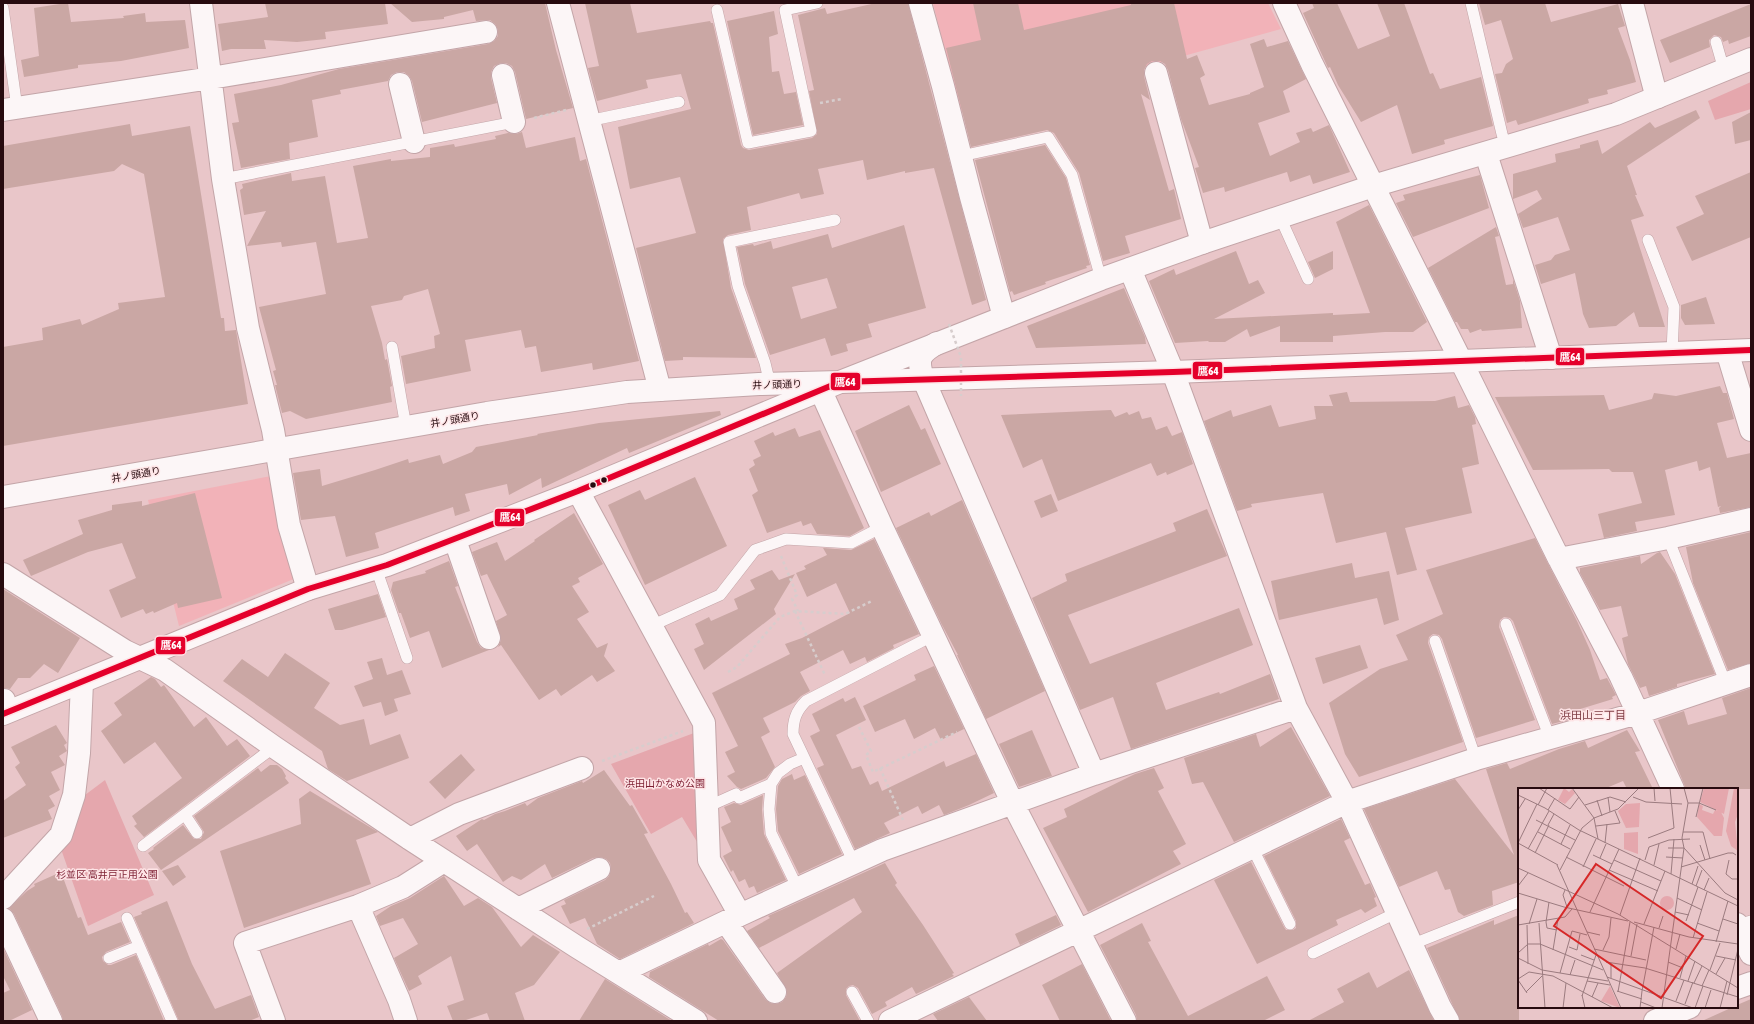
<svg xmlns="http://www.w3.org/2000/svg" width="1754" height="1024" viewBox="0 0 1754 1024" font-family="'Asap Condensed','Noto Sans JP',sans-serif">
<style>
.built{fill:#f2b2b8}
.green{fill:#e5a7ad}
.building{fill:#caa7a4;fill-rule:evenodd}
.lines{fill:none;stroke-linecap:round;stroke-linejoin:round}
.lane-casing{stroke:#c3a5a8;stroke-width:12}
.street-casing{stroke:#c3a5a8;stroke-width:24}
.secondary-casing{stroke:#c3a5a8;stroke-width:24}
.primary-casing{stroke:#c3a5a8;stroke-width:24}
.path{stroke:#d7cdcd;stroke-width:2.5;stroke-dasharray:3 3;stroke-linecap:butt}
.lane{stroke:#fcf6f7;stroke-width:11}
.street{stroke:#fcf6f7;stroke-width:22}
.secondary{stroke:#fcf6f7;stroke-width:22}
.primary{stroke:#fcf6f7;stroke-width:22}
.path-bridge{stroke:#d7cdcd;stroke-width:2.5;stroke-dasharray:3 3;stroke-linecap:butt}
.bus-1-casing{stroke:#fee4e6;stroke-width:9}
.bus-1{stroke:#e4002b;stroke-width:6}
.bus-dot{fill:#270b0f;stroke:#fee4e6;stroke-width:1.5}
.labels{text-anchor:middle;stroke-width:3;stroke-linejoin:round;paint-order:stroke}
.street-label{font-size:10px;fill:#270b0f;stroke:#fee4e6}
.park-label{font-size:10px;fill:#7c1d31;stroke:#fee4e6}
.neighbourhood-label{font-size:11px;fill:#7f3c44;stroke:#fee4e6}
.inset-road{fill:none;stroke:#9b7b7f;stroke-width:1}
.view{fill:#d62828;fill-opacity:0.15;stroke:#d62828;stroke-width:2}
.inset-edge{fill:none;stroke:#270b0f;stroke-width:2}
.line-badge{stroke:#fee4e6;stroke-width:1.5}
.badge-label{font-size:11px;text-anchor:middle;font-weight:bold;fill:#fff}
</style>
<rect width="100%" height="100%" fill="#e9c6c9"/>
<path class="built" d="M933,3H1268L1281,29L1122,73L960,111Z
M271,476L301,576L179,626L148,500Z"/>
<path class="green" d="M1751,82V109L1715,120L1708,101Z
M702,730L705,855L682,817L651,834L611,764Z
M105,780L154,895L88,926L61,849L81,798Z"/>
<path class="building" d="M66,3H68L71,22L124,18L123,16L145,13L146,22L185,20L189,48L121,61L78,65V68L24,77L21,60L39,56L34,8Z
M265,3H385L388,24L325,32L326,39L297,42L264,40L266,49H231L222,51L218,24L268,17Z
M390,3H545L556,50L573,108L526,119L515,72L512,66L506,63H501L494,66L491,72V78L497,103L422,122L412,81L409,76L404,72H397L391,75L388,81L340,90L341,94L312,100L318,137L289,143L290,159L241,168L232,123L239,122L234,94L281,85L339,69L488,44L494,41L498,36V30L495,24L490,20L476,21L473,10L444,17V19L412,22Z
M585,3H630L637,33L710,21L711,23H713L741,145L743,148L749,150L812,138L817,134L809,91L814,90L798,15L825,8L827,14L876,3H908L986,300L972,305L934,168L905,173V171L867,180L863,160L818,169L824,194L801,199L799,193L747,207L751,230L728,235L723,239L731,288L756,358L683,357V360L665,361L636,248L696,233L680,177L630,189L618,127L691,109L681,74L646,80L648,88L597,101L588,68L599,66Z
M973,3H1018L1024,30L1131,5V3H1174L1187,59L1197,55L1205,75L1200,78L1209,105L1250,94V93L1264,87L1250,44L1264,39L1267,47L1288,41L1306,79L1283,91L1290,112L1258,123L1270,156L1300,142L1296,133L1311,128L1313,132L1329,125L1350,172L1313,184L1310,175L1290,182L1287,172L1225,192L1224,187L1203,193L1195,168L1199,167L1181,119L1168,70L1165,64L1160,61H1152L1147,64L1144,70V76L1150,100L1141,94L1169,191L1174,189L1181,219L1125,236L1130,253L1103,261L1079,173L1054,133L1047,130L971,147L946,48L981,40Z
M1312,3H1337L1358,49L1390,36L1377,3H1404L1430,74L1433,73L1440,89L1481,77L1493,126L1444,140L1445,144L1412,154L1397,105L1361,122L1338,85L1330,67L1328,68L1303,13L1314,8Z
M1479,3H1545L1551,22L1618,4L1625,26L1618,28L1630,60L1636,82L1607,90L1608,94L1588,99L1589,103L1518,125L1516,120L1507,123L1495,74L1502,73L1506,64L1513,59L1501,20L1485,25Z
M1751,4V36L1729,44L1728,40L1723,42L1721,37L1714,35L1709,40L1710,47L1670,63L1660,40Z
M774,11L778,34L769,37L772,72L779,71L784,94L796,92L803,125L753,135L727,21Z
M1696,110L1700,118L1627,166L1637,195H1635L1644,216L1631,220L1665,327H1639L1634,312L1616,326L1589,328L1583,314L1575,273L1541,284L1535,265L1551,260L1555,255L1570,250L1558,217L1523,228L1518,214L1542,199L1537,190L1513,199V174L1556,162L1555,154L1580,148V145L1598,140L1602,154L1650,122L1655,128Z
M1751,112V140L1735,144L1732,122Z
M130,124L132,136L190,126L221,318H224L225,331L236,330L248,404L3,446V347L43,340L42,328L80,319L82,325L119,309L118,303L165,297L144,174L122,164L114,171L3,189V146Z
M522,132L526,148L575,137L580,161L586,159L639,361L593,370L592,363L541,372L536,346L525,348L521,330L465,340L471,371L406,384L401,356L435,348L434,336L440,334L428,289L404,296L402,300L371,306L382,343L385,360L387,359L392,386L390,387L392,402L306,419L290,411L282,413L275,385H277L273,371L276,370L259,307L326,294L316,242L282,247L281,242L247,246L266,211L244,215L240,190L243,188L242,184L291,173L292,181L325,176L337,243L368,238L353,166L391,159V161L430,157V148L454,144L455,147L496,139L495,136L508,133L516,134Z
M1045,145L1066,178L1090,265L1086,266L1087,268L1045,282L1046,284L1014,295L1012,291L1010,292L975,160Z
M1751,172V237L1692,261L1676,227L1704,214L1695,196Z
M1480,175L1489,208L1413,237L1396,203L1405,200L1403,195Z
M1369,205L1427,322L1413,332H1385L1333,336V342H1280V326L1250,337L1247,329L1225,342H1209L1208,341L1175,343L1149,281L1174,269L1176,275L1236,251L1249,284L1258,280L1265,293L1214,319L1333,313V315L1370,313L1336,222Z
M904,225L926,308L868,324L872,337L846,344L848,351L831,356L825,338L770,355L745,284L737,247L753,244L754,246L771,241L773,249L828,234L832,248ZM827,278L837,308L801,319L792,287Z
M1496,227L1499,236L1495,237L1506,285L1513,284V279L1520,301L1522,328L1482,331L1481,329L1470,333L1468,329H1461L1457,322H1455L1428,268Z
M1333,251V269L1315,278L1308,262Z
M1124,288L1145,337L1146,344L1036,348L1027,326Z
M1706,297L1715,324L1685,325L1681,318V305Z
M1720,386L1723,393H1727L1734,419L1717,423L1727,458L1751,453V507L1720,513L1719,508L1721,506L1718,507L1710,467L1699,471L1697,461L1665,470L1675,515L1635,522L1637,531L1604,538L1598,514L1642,503L1633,472H1612L1609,469L1533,470L1495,397L1604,395L1609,410L1652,399L1654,393L1676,396Z
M1347,392L1350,402L1435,401L1455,396L1458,408L1469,405L1475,417L1476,424L1472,425L1479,464L1462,468L1472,513L1405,528L1417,570L1397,575L1386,532L1336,543L1323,493L1251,504L1252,507L1237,511L1204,421L1231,410L1233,417L1271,405L1279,427L1316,419L1314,406H1333L1329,395Z
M909,405L921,430L925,428L941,464L881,492L855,431Z
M1111,410L1115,417L1127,412L1129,415L1139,411L1142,419L1151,417L1156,430L1167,426L1172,436L1182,432L1193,464L1167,475L1166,472L1157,476L1151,463L1058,501L1042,459L1023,468L1001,415Z
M720,411L721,415L629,453L627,448L542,488L541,478L509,495L507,484L465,494L470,511L455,516L453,507L375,533L379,548L346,557L335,516L301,520L293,473L320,469L322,486L375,470L408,459L409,463L440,455L443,464L472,452L476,447L538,435L537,434L599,423Z
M795,428L799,437L820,430L864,528L850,536L817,534L811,523L803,526L801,521L767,533L752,495L758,491L749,469L755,465L753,460L761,456L754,441L773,432L775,436Z
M695,477L727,546L645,585L608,505L640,490L645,500Z
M195,493L222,598L178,608L177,603L154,613L153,611L146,614L143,609L121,618L109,590L136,578L122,543L88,552L31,576L23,560L83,534L78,520L112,510V505L142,501V506Z
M1051,494L1058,511L1041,518L1034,501Z
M962,500L1045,691L986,719L957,655H958L941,623L896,528L929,512L931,516Z
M1207,509L1227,556L1068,615L1090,664L1239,608L1253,645L1156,683L1166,710L1219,692L1220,694L1270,674L1279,699L1131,749L1113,697L1080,710L1032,598L1067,581L1065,574L1176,531L1173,523Z
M574,513L603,564L578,578L580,582L572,586L589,612L577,619L597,648L608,643L604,656L615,671L597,682L592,675L561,696L556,689L539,700L501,645L498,647L501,640L496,621L507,615L487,574L481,576L472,552L497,542L505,561L535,541L534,540Z
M1751,532V663L1728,670L1693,583L1686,547Z
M1535,538L1577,621L1590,650L1600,680L1607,678L1616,695L1612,697L1613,699L1577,710L1579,717L1552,724L1513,621L1510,618L1504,617L1500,620L1499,627L1535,720L1476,738L1442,639L1439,635L1433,634L1429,637L1428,643L1463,742L1359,777L1345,754L1329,703L1380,669L1408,660L1396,635L1443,614L1426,570Z
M874,539L919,634L893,645L894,648L867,662L865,657L850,664L843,650L800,672L810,691L801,696L795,702L763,718L770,732L761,737L775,767L766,778L741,789L737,787L727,776L735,772L725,752L738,746L712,693L790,654L785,644L802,638L850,613L836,583L807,597L796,573L806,569L804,566L827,555L823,548L851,550Z
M1660,552L1675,574L1715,674L1677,684V687L1649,696L1646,686L1640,688L1628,664L1622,638L1628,636L1621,606L1600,610L1580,573V568L1640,556L1641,564L1657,553Z
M449,561L458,586L455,587L477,642L481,648L489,650L442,668L429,631L410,638L401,613H399L391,590L393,582L426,573L425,571Z
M1352,563L1355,578L1389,571L1399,620L1384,625L1377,598L1279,620L1271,581Z
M772,570L779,580L795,574L774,609L776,614L704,670L694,649L704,644L695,624L709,617L711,621L738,609L734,599L755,589L750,580Z
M3,589L80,638L58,673L44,664L30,678H18L10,689L3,688Z
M378,594L386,617L342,630H335L328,609Z
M1360,645L1368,668L1323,684L1315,658Z
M285,653L330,683L314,708L340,725L364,719L370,745L400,734L409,758L347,781L328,769L322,751L223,681L242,659L268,677Z
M382,658L387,675L402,670L411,694L394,699L398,711L385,716L381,702L363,707L354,686L373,679L367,662Z
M934,666L964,729L941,740L935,728L914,739L905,719L875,732L863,706L916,680L914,675Z
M151,677L155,679L161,687L164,685L194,727L206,717L227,746L237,739L250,756L144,837L134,826L137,824L132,816L182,778L155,742L124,764L101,731L122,715L114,703Z
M1751,688V789H1686L1658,720L1684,711L1688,725L1727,714L1722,698Z
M855,697L866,720L836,735L852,769L861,766L870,785L878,781L882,791L944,761L946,767L976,754L994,793L969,805L944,815L939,805L922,814L918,806L884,823L890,833L855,849L817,768L824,765L810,736L820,731L812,714L843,698L845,702Z
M56,725L67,743L64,745L67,751L59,756L65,765L51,772L60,790L49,796L55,806L48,810L52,819L3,838V801L26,785L15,767L20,763L11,747Z
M1291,727L1330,796L1234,842L1203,782L1192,784L1184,758L1256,734L1260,747Z
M1032,730L1052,776L1019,787L999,744Z
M1627,730L1640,751L1635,752L1653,789H1627L1623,781L1604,789H1519V882L1492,891L1493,905L1464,916L1458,912L1450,889L1445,890L1437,871L1399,887L1364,809L1455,779L1514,855L1486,769L1507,763L1510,769L1559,749L1585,741L1588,748Z
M461,754L475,770L445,799L429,782Z
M270,765H277L282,769L286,776L285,778L289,783L161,870L148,853L154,849L153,848L183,825L194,839H201L204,832L194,816L258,768L261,772Z
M1154,768L1164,788L1158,791L1186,844L1173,851L1181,864L1088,912L1043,828L1067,817L1064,809L1135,774Z
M604,770L630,806L632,805L648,833L644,834L671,884L685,913L687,912L694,923L620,959L597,944L585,918L570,924L561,906L566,904L564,900L605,880L609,876L611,869L610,863L606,859L600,857L593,858L552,878L545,864L521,880L512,876L503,882L477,844L467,851L456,836L482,819L484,820L495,814L505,811L525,803L527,806L538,798L582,781L583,783Z
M792,774L794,780L805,775L842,854L799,874L778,831L776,809L778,786L782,779Z
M310,791L378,832L356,840L371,884L244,928L220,851L301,824L299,799Z
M763,795L762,810L764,834L786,880L757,893L754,886L749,888L745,879L739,882L733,870L731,872L723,856L732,851L721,827L731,822L724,807L734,803L741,805Z
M1341,819L1350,838L1344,841L1365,885L1370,883L1376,897L1374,898L1377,906L1365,913L1361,909L1336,920L1338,925L1257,964L1214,880L1251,862L1284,927L1286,930H1293L1296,928V921L1264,856Z
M885,863L897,883L895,885L923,925L954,973L952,974L954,976L916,994L912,987L885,1002L887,1006L872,1014L858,988L853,985L849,986L846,989V995L860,1021H719L649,977L650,972L708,944L709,946L721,939L723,940L765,999L770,1003L776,1004L782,1002L786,997L787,991L777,973L862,912L854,898L759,948L747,931L770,918L768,916Z
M178,865L186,877L173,886L162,871Z
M61,872L78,918L81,917L88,935L121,922L130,942L106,952L102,957L103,961L108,965H111L136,955L164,1021H63L62,1016L14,914L9,908L27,891L35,886L34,884Z
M444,876L464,906L478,898L492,907L521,947L533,935L560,952L534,985L515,993L525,1021H490L487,1013L463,1021H453L447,1006L464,1000L451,956L418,976L422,984L409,991L394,958L418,944L403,918L380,926L376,916L391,906L410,898Z
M167,901L192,964L215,1009L251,995L259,1017L249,1021H179L134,917L142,914L141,912Z
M1056,915L1061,925L1020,945L1015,934Z
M1519,915V1021H1460L1427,948L1494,920V925Z
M1142,923L1151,941L1148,942L1188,1016L1267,976L1285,1010L1263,1021H1137L1136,1015L1100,945Z
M3,948L32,1010L9,1021H3V993L10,990L3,976Z
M1082,964L1111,1021H1060L1042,985Z
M1409,970L1434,1021H1308L1344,1002L1337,989L1369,972L1377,988Z
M605,979L672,1021H579Z
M969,997L987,1021H938L933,1014Z
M1751,999V1021H1702L1733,1007H1737V1005Z"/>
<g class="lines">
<defs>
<path id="lane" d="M1471,3L1502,134L1506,147
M3,8L17,108
M717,10L748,143L811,131L785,10L817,3
M1716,42L1724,70
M588,121L679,102
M961,156L1048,137L1072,175L1101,279
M223,179L514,122
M1280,217L1308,279
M1648,240L1674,307L1672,352
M392,347L406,427
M770,384L765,363L738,286L729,242L835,220
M1668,538L1726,684
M376,568L407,658
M1506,624L1550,738
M651,626L720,595L755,550L786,539L851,543L882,527
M1435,641L1476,759
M707,807L736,794L739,798L771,784
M185,815L197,833
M143,846L274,747
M1252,847L1290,924
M854,863L793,734C793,720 796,711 806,701L934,635
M798,889L771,833L769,809L771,784L778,773L790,764L804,758
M127,918L172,1021
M1737,925L1751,921
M1413,944L1519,902
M1313,953L1398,912
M109,958L139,946
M852,992L868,1021"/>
<path id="street" d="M201,3L223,179L248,328L273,430L289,525L308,589
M558,3L660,390
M920,3L943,86L971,197L1004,317
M1632,3L1654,87L1658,97
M1156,73L1202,243
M503,75L514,122
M400,84L414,142
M3,110L211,78L486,32
M1486,154L1551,358
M1130,269L1173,372L1296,708L1347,802L1440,1007L1448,1021
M937,343C919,354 917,359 923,378L1094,774
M1727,351L1751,430
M1461,361L1559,559L1621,677L1673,789
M820,389L882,527L1013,804L1125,1021
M578,491L704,723L709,860L740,915
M455,540L489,638
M1559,559L1668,538L1751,519
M3,574L125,651L165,670L274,747L410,839L577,947L696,1021
M3,700H4
M410,839L459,814L582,768
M3,898L61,835L74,795L79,753L82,682
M358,906L399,1000L406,1021
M518,909L599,869
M3,919L51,1021
M726,922L775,992
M1737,924L1751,954
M619,973L740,915L882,850L1094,774L1296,708
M274,1021L245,943L358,906L403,887L444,861
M890,1021L1347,802L1476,759L1638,713L1751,675"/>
<path id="secondary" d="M1284,3L1312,64L1461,361
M3,497L487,413L627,392L759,384L840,382L1101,279L1202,243L1373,186L1616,114L1751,59
M1737,988L1751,983
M1655,1021L1690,1007"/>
<path id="primary" d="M3,714L308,589L387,565L578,491L840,382L1173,372L1751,350"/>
</defs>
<use href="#lane" class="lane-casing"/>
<use href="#street" class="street-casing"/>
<use href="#secondary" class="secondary-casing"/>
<use href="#primary" class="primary-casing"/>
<path class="path" d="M820,103L842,99
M534,118L566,110
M781,556L797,595L792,599L798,611
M795,611L825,675
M728,672L737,667L780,617L795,611L845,614L872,601
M859,727L871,751L866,755L873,772L957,732
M602,761L683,731
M880,768L903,820
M587,929L654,896"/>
<use href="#lane" class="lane"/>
<use href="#street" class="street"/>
<use href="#secondary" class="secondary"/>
<use href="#primary" class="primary"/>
<path class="path-bridge" d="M949,324L961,357V396"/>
<defs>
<path id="bus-1" d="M3,714L308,589L387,565L578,491L840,382L1173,372L1751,350"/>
</defs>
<use href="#bus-1" class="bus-1-casing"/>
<use href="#bus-1" class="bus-1"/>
</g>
<g class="bus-dot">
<circle cx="604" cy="480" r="3.5"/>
<circle cx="593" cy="485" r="3.5"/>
</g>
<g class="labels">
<g class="street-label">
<text transform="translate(777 384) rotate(-2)" y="4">井ノ頭通り</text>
<text transform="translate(455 419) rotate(-10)" y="4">井ノ頭通り</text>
<text transform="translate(136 474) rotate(-10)" y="4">井ノ頭通り</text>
</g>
<g class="park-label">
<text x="665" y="787">浜田山かなめ公園</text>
<text x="107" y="878">杉並区 高井戸正用公園</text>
</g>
<g class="neighbourhood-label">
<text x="1593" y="719">浜田山三丁目</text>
</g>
</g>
<g transform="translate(1518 788)">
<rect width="220" height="220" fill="#e9c6c9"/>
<path d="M46,0L51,4L54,1L57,5L47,16L40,12ZM186,0H211L206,26L182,14ZM216,0H220V26L217,34L220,63L213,58L208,43ZM122,15L121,39L108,40L100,23L108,16ZM181,16L185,18L184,22L195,26L197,22L203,24L206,30L204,48H196L179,29ZM120,44V66L106,61V45ZM142 115a7 7 0 1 1 14 0a7 7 0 1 1-14 0ZM92,198L102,220L83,213Z" fill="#e5a7ad"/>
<path class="inset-road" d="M21,0L52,21L61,9M54,0L76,30L80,51M136,0L137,13M166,0L170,15L164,50L166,60L207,105L220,112M0,7L27,20L61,42L220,118M90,9L92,24M115,9L128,14L164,16M79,12L84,28M170,15H181L198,22M20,17L29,0M67,17L92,9L108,14M0,22L7,11M30,22L37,10M178,29L185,0M18,32L57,52M30,37L36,26M78,38L102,35L97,23M20,44L52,61M165,44H185L192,71M130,50L156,40L152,0M0,55L40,77M0,55L19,16M87,55L89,36M43,56L52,37M182,57L187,72M150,60H166M10,61L31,23M17,65L31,37M75,67L94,76M48,69L106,98M148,69L165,70M82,70L88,56M96,72L143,93M127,72L131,59L151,52L172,51M211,72L208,86L214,91H220M39,77L103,220M136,77L141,56M65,79L78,51M163,79L210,65H215L218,67M0,80L100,126L220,200M42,82L64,40L76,30L100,21L121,0M91,82L140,103M153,86L156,51M174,96L180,78M0,98L10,85M178,98L184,82M47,102L45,107L49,119M186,102L191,90M0,105L46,119L110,133M159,110L184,122M72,124L101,61M157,124L171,127M102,127L122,70M205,131L220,136M168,133L180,99M28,134L31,114M28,134L29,140L39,142M116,134L171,149L220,156M21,135L27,220M179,135L201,143M11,136L19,111M126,136L147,83M0,137L47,129L54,121M9,137L10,176M141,140L145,128M69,144L82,147M175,150L189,104M198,154L210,113M51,159L59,162L62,146M76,161L128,172M158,161L162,146M35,162L40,131M85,162L91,149L93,130M0,165L10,156H22L85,182M63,167L76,172M113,168L119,136M198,168L218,172M0,170L24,182L90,193M88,174L127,180L220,209M150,174L165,180M93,175V190M192,182L202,155M42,185L54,143L69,147M198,186L207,170M52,187L57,172M89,189L175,220M162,190L168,168M0,191L11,184L35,188L95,220M0,192L9,205M69,193L92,197M170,193L177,173M176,195L184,178M184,198L191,182M99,203L124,211M124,203L136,139M8,204L24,188M100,204L112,134M64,207L67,220M209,207L220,161M64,208L78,167M74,209L80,195M158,213L166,192M123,214L138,220M167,216L175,194M45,220L48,195M122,220L124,203M144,220L166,60M177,220L185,198M187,220L193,202M202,220L209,193"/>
<path class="view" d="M78,76L185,148L143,210L36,138Z"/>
<rect width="220" height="220" class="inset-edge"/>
</g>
<g class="line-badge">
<rect x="1555" y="347" width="30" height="19" rx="4" fill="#e4002b"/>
<rect x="1192" y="361" width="31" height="19" rx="4" fill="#e4002b"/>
<rect x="830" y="372" width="31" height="19" rx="4" fill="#e4002b"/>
<rect x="494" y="508" width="31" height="19" rx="4" fill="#e4002b"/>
<rect x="155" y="636" width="31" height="19" rx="4" fill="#e4002b"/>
</g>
<g class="badge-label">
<text x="1570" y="361">鷹64</text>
<text x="1208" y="375">鷹64</text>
<text x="845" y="386">鷹64</text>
<text x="510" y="521">鷹64</text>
<text x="171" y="649">鷹64</text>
</g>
<rect width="1754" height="1024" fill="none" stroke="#270b0f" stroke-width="8"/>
</svg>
